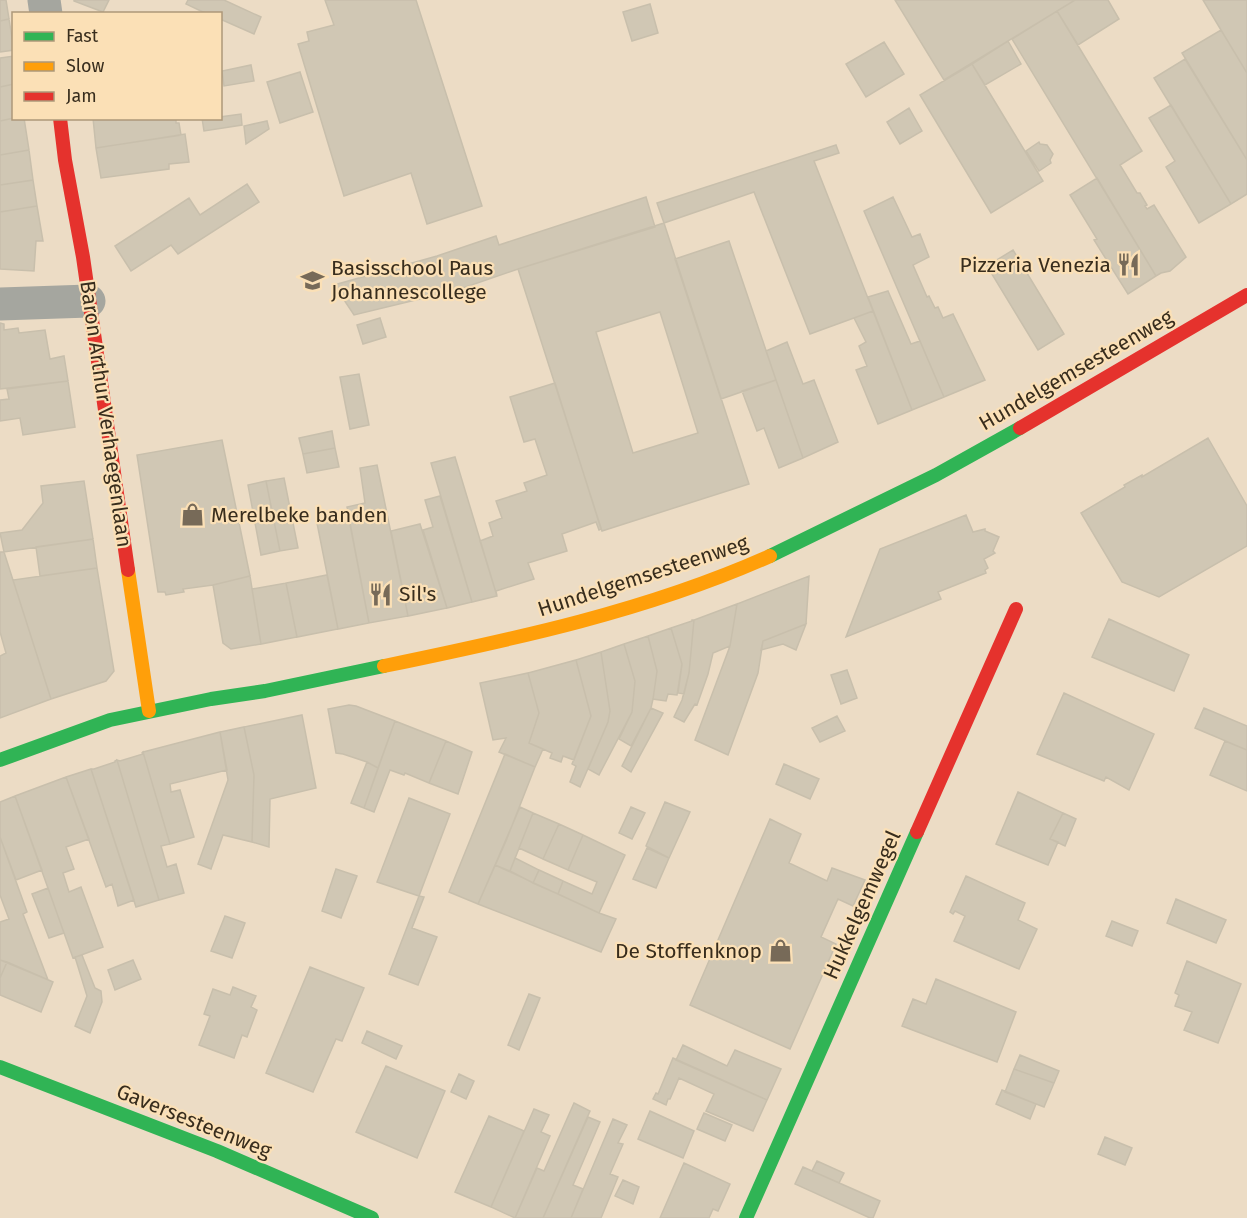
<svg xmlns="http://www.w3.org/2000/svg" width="1247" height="1218" viewBox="0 0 1247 1218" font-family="'Fira Sans',sans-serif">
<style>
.building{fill:#d0c7b4;stroke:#c8bfac;stroke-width:1.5;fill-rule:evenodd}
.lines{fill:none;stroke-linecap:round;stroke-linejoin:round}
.street{stroke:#a5a69f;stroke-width:33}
.fast{stroke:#30b455;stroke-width:14}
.slow{stroke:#ff9f0a;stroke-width:14}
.jam{stroke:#e5322d;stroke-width:14}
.labels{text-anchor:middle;stroke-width:4.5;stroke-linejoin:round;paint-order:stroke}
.poi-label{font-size:21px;fill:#382d1d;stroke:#fbe0b6;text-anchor:start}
.street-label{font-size:21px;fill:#382d1d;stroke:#fbe0b6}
</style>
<rect width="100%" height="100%" fill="#ecdcc5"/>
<path class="building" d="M0,0H6L9,19L0,21Z
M74,0H109L103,12L74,1Z
M188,0H224L261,17L254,34L220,19V14H207L186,4Z
M325,0H416L482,206L427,224L411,173L344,196L298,44L309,41L307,32L334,25Z
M895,0H1075L944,80Z
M1075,0H1108L1119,19L1078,45L1057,11Z
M1203,0H1247V73L1221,30Z
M650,4L658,33L632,41L623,12Z
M1057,11L1142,151L1120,165L1137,193H1140L1147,205L1145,206L1147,209L1154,205L1186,257L1170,271L1161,273L1156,276L1012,39Z
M9,19L14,50L0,52V21Z
M1221,30L1247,73V160L1182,53Z
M1008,41L1021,64L985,85L972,64Z
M884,42L904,74L866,97L846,64Z
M14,56V84L0,87V58Z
M1185,59L1247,160V194L1231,204L1154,78Z
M972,64L1043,181L991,213L920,95Z
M251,65L254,81L224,86L222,71Z
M300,72L313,112L280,123L267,82Z
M14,84V118L0,121V87Z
M1171,105L1231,204L1199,223L1166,167L1175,161L1149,118Z
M909,108L922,131L900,144L887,122Z
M241,114L242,125L204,131L202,118H220V117Z
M14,118H24L29,150L0,155V121Z
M93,118H176V123H179L181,135L96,148Z
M267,121L269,129L246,144L244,126Z
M185,134L189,162L169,164V169L101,178L96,148Z
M1039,142L1040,144L1047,145L1053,154L1050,160L1051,163L1039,171L1026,151Z
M836,145L839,153L814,161L873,311L810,334L754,192L664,223L657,203Z
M29,150L33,180L0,185V155Z
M1097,178L1156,276L1128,294L1094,240L1097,239L1070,195Z
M33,180L37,206L0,212V185Z
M247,184L259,202L178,254L171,245L131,271L115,246L189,198L200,215Z
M646,197L655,227L518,269L457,290L354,315L334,285L437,256L496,236L499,245Z
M893,197L912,237L920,234L929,257L913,265L927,297L929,296L935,308L938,307L943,318L953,314L985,380L944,397L864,211Z
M37,206L43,241H36L34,271L0,269V212Z
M664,223L749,484L602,531L518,269ZM660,312L698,433L633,453L596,332Z
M729,241L776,380L721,399L675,259Z
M1013,250L1064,334L1038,350L987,266Z
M888,291L911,344L920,341L944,397L912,410L868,297Z
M873,311L912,410L878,424L856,370L867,366L859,346L866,342L854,318Z
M380,318L386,337L363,344L357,325Z
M0,323L4,324V330L18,328L19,333L45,330L50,359L64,356L68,381L0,389Z
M787,342L803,384L814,380L838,442L803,458L766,351Z
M359,374L369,425L350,429L340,377Z
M776,380L803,458L779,468L764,428L757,431L742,391Z
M68,381L75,427L23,435L20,418L0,421V400L9,399L7,389Z
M555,383L601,529L599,530L596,522L562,534L567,551L528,563L534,579L496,591L497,596L480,541L493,536L489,523L502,518L496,501L527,491L524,483L547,475L535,439L524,442L510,397Z
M332,431L335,448L303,454L299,438Z
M1208,438L1247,506V546L1159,597L1122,582L1081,513L1125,487L1124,485L1142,475V477Z
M222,440L250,576L213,585L183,589L184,592L166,595L165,592H158L137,455Z
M335,448L339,467L307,473L303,454Z
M455,457L497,596L472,602L431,463Z
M377,465L408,616L369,623L347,507L365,503L360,468Z
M284,478L298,548L280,551L266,481Z
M84,481L93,539L4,552L0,533L22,530L43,503L41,486Z
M266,481L280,551L261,555L248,485Z
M440,496L472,602L447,608L423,530L433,527L425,500Z
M348,514L369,623L338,629L317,523L336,519V518Z
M966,515L973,532L985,529V531L999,537L993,551L995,553L984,559L988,568L985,570L986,573L938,592L941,599L846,637L880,549Z
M420,524L447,608L408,616L391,531Z
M93,539L97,568L40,576L36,547Z
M0,552H4L51,699L0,718V656L6,653L0,632Z
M97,568L114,671L106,681L51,699L13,580Z
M327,575L338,629L297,637L286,583Z
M250,576L261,644L231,649L223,643L213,585Z
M809,576L806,624L763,641L758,673L728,755L695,740L730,646L737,604Z
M286,583L297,637L261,644L252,589Z
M737,604L730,646L713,653L708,674L697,705L695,704L684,722L674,717L682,700L689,673L694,620Z
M1109,619L1189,655L1174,691L1092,657Z
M692,620H694L689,673L684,694L678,693L682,664L671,628L692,621Z
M806,624L796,650L783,644L761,650L763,641Z
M671,628L682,664L677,695L668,694L666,701L653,699L657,671L648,636Z
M648,636L657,671L653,699L651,708L631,746L619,739L632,712L635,681L624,644Z
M624,644L635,681L632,712L599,775L588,769L608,722L610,711L601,652Z
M601,652L610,711L608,722L580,787L570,782L576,766L572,764L591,716L576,660Z
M576,660L591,716L574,760L563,756L561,762L550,758L552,753L529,743L539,713L528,673Z
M847,670L857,698L841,704L831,675Z
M528,673L539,713L529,743L543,749L535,767L499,752L506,738L493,740L480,683Z
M1064,693L1154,734L1129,790L1106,777L1104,781L1037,754Z
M349,705L356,706L395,721L378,768L367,762L343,754L336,753L328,709Z
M651,708L663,713L631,772L622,766Z
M1204,708L1247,726V750L1195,728Z
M302,715L316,788L270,799L269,847L252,842L254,775L244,727Z
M837,716L845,731L820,742L812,728Z
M395,721L446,741L429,783L405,773L404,775L390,770L374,812L364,808Z
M244,727L254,775L252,842L223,835L211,869L198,864L228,780L220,732Z
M220,732L227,770L170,784L171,792L180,790L194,837L170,844L143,752Z
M446,741L472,752L458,794L429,783Z
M1225,741L1247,750V791L1210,775Z
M143,752L170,844L161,846L167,867L176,864L184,893L159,900L117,760L120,761L143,754L142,753Z
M505,754L535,767L506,841L478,904L449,892Z
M117,760L159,900L136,907L91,769H94L115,762V761Z
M367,762L378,768L364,808L351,803Z
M784,764L819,779L810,799L776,784Z
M91,769L134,900L118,906L112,884L106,887L66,777Z
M66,777L89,839L66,847L74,869L63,873L69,892L81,887L103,947L73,958L15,796Z
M1018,792L1063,813L1050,839L1058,842L1048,865L996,844Z
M15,796L42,870L16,880L0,837V802Z
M409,798L450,814L419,896L377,882Z
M665,802L690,812L669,858L646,846Z
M520,807L533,813L510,871L495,865Z
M631,807L645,813L632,839L619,833Z
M533,813L559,824L543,859L519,848Z
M1063,813L1076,819L1065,846L1050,839Z
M770,819L801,834L789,863L827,881L832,868L865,880L853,906L838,899L821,937L836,944L790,1049L690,1005Z
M559,824L583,835L568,870L543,859Z
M583,835L625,855L599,913L558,894L563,881L592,894L597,882L568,870Z
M0,837L27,912L23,914L48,980L0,960V922L9,919L0,895Z
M647,848L669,858L656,888L633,879Z
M515,858L539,870L533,883L510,871Z
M495,865L599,913L616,919L601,952L478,904Z
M336,869L357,876L341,918L322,911Z
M539,870L563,881L558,894L533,883Z
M966,876L1025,903L1018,920L1037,929L1019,969L954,941L965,916L955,911L953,914L950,912Z
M48,888L64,933L49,938L32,894Z
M419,896L424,897L412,928L437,937L418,985L389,974Z
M1176,899L1226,920L1216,943L1167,923Z
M225,916L245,923L232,958L211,951Z
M1112,921L1138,931L1132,946L1106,936Z
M82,955L95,988L101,991L102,1002L90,1033L75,1026L87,996L75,957Z
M0,960L7,962L0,978Z
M133,960L141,979L115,990L108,970Z
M1187,961L1241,984L1218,1043L1184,1030L1192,1012L1175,1006L1179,995L1175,993Z
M7,962L53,982L41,1012L0,995V978Z
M310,967L364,988L342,1041L336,1039L313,1092L266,1073Z
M936,979L1016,1012L997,1062L902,1026L913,999L926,1004Z
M233,987L256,996L251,1007L257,1010L247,1037L242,1035L234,1058L199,1045L210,1016L204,1014L213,989L230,995Z
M529,994L540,998L519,1050L508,1045Z
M367,1031L402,1046L396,1059L362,1043Z
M683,1045L727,1066L735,1050L781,1069L767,1100L676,1060Z
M1020,1055L1059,1071L1054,1083L1014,1069Z
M673,1058L767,1100L753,1131L706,1111L714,1094L679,1078L670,1099H668L666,1105L653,1099L656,1093L658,1094Z
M386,1066L445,1091L417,1158L356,1132Z
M1014,1069L1054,1083L1044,1107L1005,1092Z
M459,1074L474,1081L466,1099L451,1092Z
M1002,1090L1036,1104L1030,1119L996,1104Z
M574,1103L590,1111L543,1218H515L537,1168L544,1171Z
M534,1109L549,1115L541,1132L550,1136L515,1218L491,1207Z
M650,1111L694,1131L683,1158L638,1139Z
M704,1113L732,1125L725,1141L697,1129Z
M489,1116L524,1131L491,1207L455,1192Z
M588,1117L600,1122L573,1185L583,1189L571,1218H543Z
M613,1119L627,1125L618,1143L623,1144L610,1174L618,1177L601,1218H571Z
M1105,1137L1132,1148L1125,1165L1098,1154Z
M817,1161L844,1173L839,1183L812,1171Z
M684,1163L730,1184L718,1211L713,1209L709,1218H660Z
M803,1167L880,1201L873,1218H870L795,1184Z
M623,1180L639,1187L633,1204L615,1196Z"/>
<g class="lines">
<path class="street" d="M44,0L46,14
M0,304L89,301"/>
<path class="fast" d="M770,556L936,475L1020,428
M0,760L110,720L211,699L265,691L384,666
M0,1067L217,1151L372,1218
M746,1218L917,832"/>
<path class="slow" d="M128,570L149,711
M384,666C515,639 647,611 770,556"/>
<path class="jam" d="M60,118L65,160L83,257L128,570
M1020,428L1247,295
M917,832L1016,609"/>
</g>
<defs>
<symbol id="restaurant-bare" viewBox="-9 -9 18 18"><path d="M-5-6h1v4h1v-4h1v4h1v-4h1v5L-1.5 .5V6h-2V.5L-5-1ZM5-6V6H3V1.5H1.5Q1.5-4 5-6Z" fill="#776a58" stroke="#fbe0b6" stroke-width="2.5" paint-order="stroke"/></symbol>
<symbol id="school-bare" viewBox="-9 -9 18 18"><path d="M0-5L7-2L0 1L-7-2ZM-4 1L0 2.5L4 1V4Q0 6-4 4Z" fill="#776a58" stroke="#fbe0b6" stroke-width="2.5" paint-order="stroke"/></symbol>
<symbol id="shop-bare" viewBox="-9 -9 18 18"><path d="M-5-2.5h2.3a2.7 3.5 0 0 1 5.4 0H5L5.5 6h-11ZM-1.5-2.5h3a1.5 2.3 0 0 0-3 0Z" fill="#776a58" stroke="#fbe0b6" stroke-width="2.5" paint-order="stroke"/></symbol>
</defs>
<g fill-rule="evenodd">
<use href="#restaurant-bare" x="1112" y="248" width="33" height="33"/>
<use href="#school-bare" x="296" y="264" width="33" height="33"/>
<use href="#shop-bare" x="176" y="498" width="33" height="33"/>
<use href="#restaurant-bare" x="364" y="578" width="33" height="33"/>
<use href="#shop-bare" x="764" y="934" width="33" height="33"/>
</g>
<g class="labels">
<g class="poi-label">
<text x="1111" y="272" text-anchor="end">Pizzeria Venezia</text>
<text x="331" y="275">Basisschool Paus<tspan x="331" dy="24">Johannescollege</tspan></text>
<text x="211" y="522">Merelbeke banden</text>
<text x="399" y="601">Sil's</text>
<text x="762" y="958" text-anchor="end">De Stoffenknop</text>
</g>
<g class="street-label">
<text transform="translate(1076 370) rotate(-30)" y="7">Hundelgemsesteenweg</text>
<text transform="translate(106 414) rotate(82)" y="7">Baron Arthur Verhaegenlaan</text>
<text transform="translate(643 576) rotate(-18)" y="7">Hundelgemsesteenweg</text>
<text transform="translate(862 905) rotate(-66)" y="7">Hukkelgemwegel</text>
<text transform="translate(194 1121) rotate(22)" y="7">Gaversesteenweg</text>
</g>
</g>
<rect x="12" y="12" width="210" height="108" fill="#fbe0b6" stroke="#ad9879" stroke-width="1.5"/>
<rect x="24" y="32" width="30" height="9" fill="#30b455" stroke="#ad9879" stroke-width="1.5"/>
<text x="66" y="42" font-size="18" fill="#382d1d">Fast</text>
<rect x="24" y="62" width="30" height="9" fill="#ff9f0a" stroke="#ad9879" stroke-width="1.5"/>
<text x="66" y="72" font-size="18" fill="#382d1d">Slow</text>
<rect x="24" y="92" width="30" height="9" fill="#e5322d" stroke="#ad9879" stroke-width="1.5"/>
<text x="66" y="102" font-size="18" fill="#382d1d">Jam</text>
</svg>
